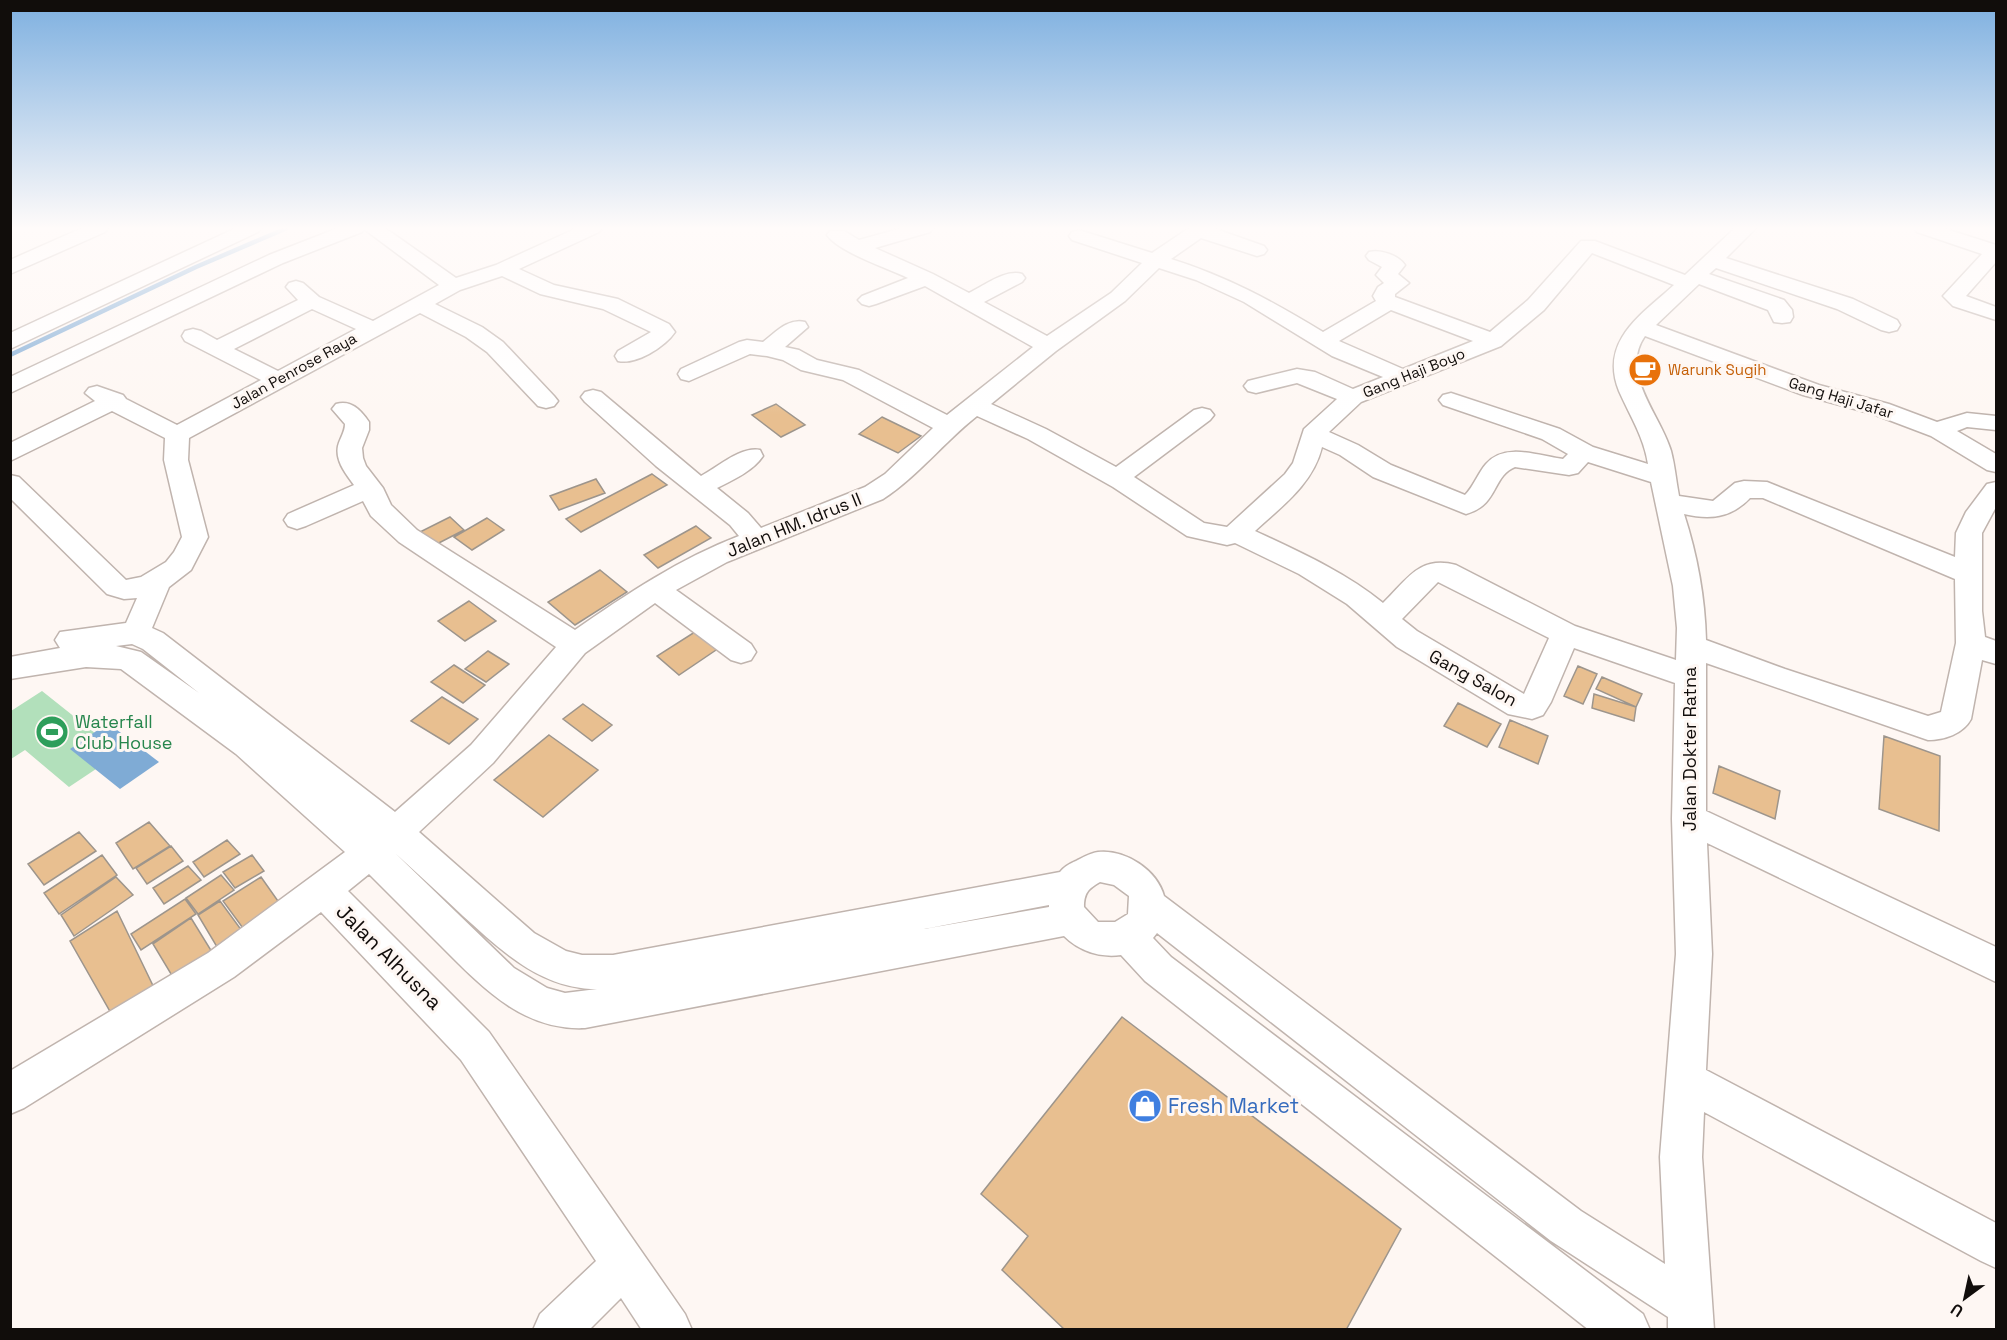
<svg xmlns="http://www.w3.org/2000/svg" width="2007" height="1340" viewBox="0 0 2007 1340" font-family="'Space Grotesk',sans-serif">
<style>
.green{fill:#b2e0bb}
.water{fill:#7fabd5}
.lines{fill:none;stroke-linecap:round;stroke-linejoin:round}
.stream{stroke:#7fabd5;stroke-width:4.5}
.building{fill:#e8bf90;stroke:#9d958c;stroke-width:1.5}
.minor-casing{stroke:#c0b4ae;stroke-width:3}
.minor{fill:#fff;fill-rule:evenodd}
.labels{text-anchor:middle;stroke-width:6;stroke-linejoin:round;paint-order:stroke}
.far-food-label{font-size:15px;fill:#c56008;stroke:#fef7f3;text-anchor:start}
.far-street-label{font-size:15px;fill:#110d0b;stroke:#fef7f3}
.street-label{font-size:18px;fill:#110d0b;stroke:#fef7f3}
.leisure-label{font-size:18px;fill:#27864d;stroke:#fef7f3;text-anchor:start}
.near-street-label{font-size:21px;fill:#110d0b;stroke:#fef7f3}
.near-shop-label{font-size:21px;fill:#366cbe;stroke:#fef7f3;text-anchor:start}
</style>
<rect width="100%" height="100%" fill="#fef7f3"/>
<path class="green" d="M42,691L120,753L69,787L25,750L11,759V711Z"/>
<path class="water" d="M108,723L159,762L120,789L70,749Z"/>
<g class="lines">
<path class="stream" d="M10,355L196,267L287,228"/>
</g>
<path class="building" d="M776,404L805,425L781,437L752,415Z
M882,417L921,436L898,453L859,434Z
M652,474L667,485L581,532L566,519Z
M596,479L605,493L559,510L550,496Z
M450,517L464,530L433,546L420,532Z
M487,518L504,530L472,550L454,537Z
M696,526L711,538L658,568L644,555Z
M600,570L627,592L575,625L548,602Z
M469,601L496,621L465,641L438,621Z
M698,630L719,648L679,675L657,656Z
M488,651L509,664L486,682L465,669Z
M454,665L485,685L463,703L431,682Z
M1578,666L1597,674L1583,704L1564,696Z
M1602,677L1642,694L1636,707L1596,689Z
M1594,694L1636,707L1634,721L1592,708Z
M442,697L478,719L449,744L411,721Z
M1458,703L1501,724L1487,747L1444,726Z
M583,704L612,725L592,741L563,719Z
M1510,720L1548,736L1538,764L1499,747Z
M549,735L598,770L543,817L494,780Z
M1884,736L1940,756L1939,831L1879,809Z
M1719,766L1780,791L1775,819L1713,793Z
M149,822L170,846L133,869L116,843Z
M79,832L96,851L44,885L28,864Z
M227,840L240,854L204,877L193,862Z
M171,846L183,861L147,884L136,868Z
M102,855L117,875L59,914L44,893Z
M252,855L264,871L235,888L223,872Z
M188,866L201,880L164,904L153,888Z
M221,875L234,890L198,914L186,898Z
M116,877L133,895L74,936L61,915Z
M261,877L285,911L248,935L223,901Z
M185,899L196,914L141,950L131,934Z
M220,901L245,935L220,952L198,915Z
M117,911L157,994L116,1022L70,941Z
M191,918L212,952L174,979L153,944Z
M1122,1017L1401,1229L1346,1330H1065L1002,1270L1028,1236L981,1194Z"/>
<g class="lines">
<defs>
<path id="minor" d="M82,228H108L105,232L10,274V260Z
M236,228H261L258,232L10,349V333Z
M338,228H385L456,278L496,265L577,228H602L599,232L519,269L554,285L618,299L669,324L675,332C665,347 636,365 618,361L615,356L618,351L651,332L603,309L540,294L502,276L460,290L435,304L482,327L503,342L554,396L558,401L554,406L546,408L538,406L487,352L466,337L420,313L189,438L188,460L208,537L191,570L169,587L152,628L163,633L395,812L471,745L556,647L399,542L371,516L363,501L306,526L297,529L288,526L284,520L288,514L354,485C346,474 335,461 338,446C340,438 345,432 345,424L332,409L336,404C351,400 360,409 369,422V430L362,448L363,458L366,466L383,488L391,505L417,530L575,630C627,594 679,559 739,536L730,525L656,466L585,402L581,397L585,392L593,390L601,392L701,476C718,467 741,446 760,450L763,456C753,471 733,480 717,488L748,513L761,528L865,487L885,474L933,428L843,380L801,370L783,360L767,356L750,354L689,381L681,379L678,374L681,369L739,342L747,340L763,342C776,332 788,318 805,322L808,327L785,347L799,350L817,360L859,370L947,415L1033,347L925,286L876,304L869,306L862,304L858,300L862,296L908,278C888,268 840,253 827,235L830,231H844L859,240L902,228H933L930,232L875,248L933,274L969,293C984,286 1005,269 1022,274L1025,278L1022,282L984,302L1047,336L1111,293L1142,263L1072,240L1069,236L1072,232L1079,230L1152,253L1189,228H1213L1264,246L1267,250L1264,254L1257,256L1201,238L1171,259C1228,277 1272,301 1323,332L1376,301L1373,296L1378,287L1384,283L1376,275L1382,267L1369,260L1366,256L1369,252C1380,249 1398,255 1405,265L1398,274L1409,283L1395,294V297L1490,332L1528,300L1581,241H1595L1685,275L1735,228H1756L1726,258L1853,299L1897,320L1900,325L1897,330L1889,332L1881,330L1837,309L1716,268L1709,274L1784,300L1792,310L1793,317L1790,322L1782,323L1774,322L1768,310L1699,284L1656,325L1819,385L1889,404L1937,422L1967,413L1996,416V430L1967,427L1957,431L1996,454V472L1987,470L1931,436L1873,414L1803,395L1645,336C1619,373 1660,414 1671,451C1675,466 1676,481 1679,496L1713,501L1735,483L1744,481L1767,482L1955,557L1956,533L1966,512L1987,484L1996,482V507L1982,533V611L1985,637L1996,641V664L1982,660L1971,719C1963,734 1944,740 1928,740L1706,663V811L1996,947V982L1707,843L1712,954L1706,1070L1996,1223V1268L1981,1261L1704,1112L1702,1157L1714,1330H1668V1317L1551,1241L1157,933L1153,938L1171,957L1643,1314L1650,1330H1589L1145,981L1121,955C1100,958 1079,951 1064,936L585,1028C523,1031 482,987 441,946C417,922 393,898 369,874L348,891L489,1032L685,1314L692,1330H642L621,1298L589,1330H533L540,1314L596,1261L461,1060L321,912L234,977L24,1108L10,1114V1071L208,953L345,852L236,754L121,669L86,667L10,679V657L60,648L55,640L60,632L126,623L137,598L124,599L107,594L10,498V475L19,477L126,580L141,577L166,562L174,552L182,537L164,460L165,438L112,411L10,461V443L95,401L85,393L89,388L97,386L123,395L126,399L177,425L261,380L185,341L182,336L185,331L193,329L201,331L217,340L298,300L286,287L289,283L296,281L303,283L319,297L373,321L439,285L364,229L362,232L283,263L10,393V377L269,255ZM1592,253L1674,285C1641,315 1599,341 1619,391C1630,416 1644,437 1648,464L1593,447L1560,429L1451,393L1443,395L1439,400L1443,405L1542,439L1568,454L1563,459C1539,456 1505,442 1486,464C1478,473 1474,486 1465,495L1391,465L1358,445L1329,432L1361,402L1501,346L1544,310ZM1159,268L1196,280L1244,302L1332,356L1383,377L1353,389L1315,372L1297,369L1248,381L1244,386L1248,391L1256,393L1297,383L1337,399L1304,429L1293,463L1285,474L1227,527L1204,523L1134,477L1210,420L1214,415L1210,410L1202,408L1194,410L1116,467L1046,429L991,404L1056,351L1125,301ZM312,309L356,329L278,371L234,349ZM1391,310L1473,341L1403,369L1339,341ZM977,416L1028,439L1113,487L1187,536L1227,545L1235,543L1299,574L1347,604L1397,647L1508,714L1532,719L1543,715L1551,702L1574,648L1675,683L1672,819L1676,954L1660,1157L1665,1264L1581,1211L1164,896C1157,870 1125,849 1098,852C1090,853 1082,858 1076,861C1069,864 1065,866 1060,872L613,955H582L566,951L534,933L419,832L493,763L585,653L655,603L731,660L741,663L751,660L756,652L751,644L676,590L727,562L883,499C918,476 944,442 977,416ZM1322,447L1340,455L1373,477L1466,514C1499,505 1492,476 1515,467L1569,475L1578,473L1588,462L1651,482L1673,586L1677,628L1676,660L1575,626L1456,565C1419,555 1407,580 1383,603C1345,572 1300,552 1255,531C1282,506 1313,484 1322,447ZM1750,498H1763L1955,579L1956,643L1941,712L1928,716L1785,669L1706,640C1705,598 1697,554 1684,514C1710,520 1731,518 1750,498ZM1438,582L1549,638L1524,694L1417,631L1402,619ZM132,644L143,649L199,693L141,652L116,646ZM395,853C418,874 441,895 463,916C502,951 541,989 597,989L565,993L547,988L514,968ZM1100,882L1114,885L1129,896L1128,914L1115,922H1098L1084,907C1084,893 1088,889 1100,882ZM1049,905V907L924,929Z
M1914,228H1943L1996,245V262L1966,296L1996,307V320L1953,306L1943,296L1982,254L1917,232Z"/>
</defs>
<use href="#minor" class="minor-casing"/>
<use href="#minor" class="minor"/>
</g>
<linearGradient id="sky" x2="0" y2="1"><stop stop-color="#7eb0e0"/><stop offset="0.55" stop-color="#fffbfa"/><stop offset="1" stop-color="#fffbfa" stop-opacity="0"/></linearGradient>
<rect width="2007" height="415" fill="url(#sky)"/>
<defs>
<symbol id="cafe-disc" viewBox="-11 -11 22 22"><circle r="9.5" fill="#e8710a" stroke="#fef7f3"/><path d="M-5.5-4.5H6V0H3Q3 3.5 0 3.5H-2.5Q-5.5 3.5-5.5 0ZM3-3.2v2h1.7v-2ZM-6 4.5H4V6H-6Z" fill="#fff"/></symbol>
<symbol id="stadium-disc" viewBox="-11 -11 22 22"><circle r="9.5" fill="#2e9e5b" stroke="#fef7f3"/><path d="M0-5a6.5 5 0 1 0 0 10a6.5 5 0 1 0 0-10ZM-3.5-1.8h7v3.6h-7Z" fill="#fff"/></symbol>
<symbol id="shop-disc" viewBox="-11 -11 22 22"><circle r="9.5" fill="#3f7fe0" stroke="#fef7f3"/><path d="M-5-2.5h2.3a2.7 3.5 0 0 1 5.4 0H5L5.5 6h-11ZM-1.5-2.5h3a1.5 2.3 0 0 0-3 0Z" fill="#fff"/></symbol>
</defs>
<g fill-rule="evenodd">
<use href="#cafe-disc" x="1626" y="351" width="38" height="38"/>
<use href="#stadium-disc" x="33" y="713" width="38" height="38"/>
<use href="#shop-disc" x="1126" y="1087" width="38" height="38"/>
</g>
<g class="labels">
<g class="far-food-label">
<text x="1668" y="375">Warunk Sugih</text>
</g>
<g class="far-street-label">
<text transform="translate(294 371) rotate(-29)" y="5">Jalan Penrose Raya</text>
<text transform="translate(1414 373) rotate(-22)" y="5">Gang Haji Boyo</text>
<text transform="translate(1841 398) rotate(17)" y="5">Gang Haji Jafar</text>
</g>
<g class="street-label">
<text transform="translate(794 525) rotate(-22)" y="6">Jalan HM. Idrus II</text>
<text transform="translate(1473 678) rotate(29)" y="6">Gang Salon</text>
<text transform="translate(1690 749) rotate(-90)" y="6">Jalan Dokter Ratna</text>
</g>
<g class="leisure-label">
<text x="75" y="728">Waterfall<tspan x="75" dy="21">Club House</tspan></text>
</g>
<g class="near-street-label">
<text transform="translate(389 957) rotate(45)" y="7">Jalan Alhusna</text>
</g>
<g class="near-shop-label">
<text x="1168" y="1113">Fresh Market</text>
</g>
</g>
<rect width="2007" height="1340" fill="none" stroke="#110d0b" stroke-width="24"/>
<g transform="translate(1965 1298) rotate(213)" stroke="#fef7f3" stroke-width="4.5" paint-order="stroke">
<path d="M0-4.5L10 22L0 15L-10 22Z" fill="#110d0b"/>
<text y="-9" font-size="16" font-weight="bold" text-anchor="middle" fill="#110d0b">U</text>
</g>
</svg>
